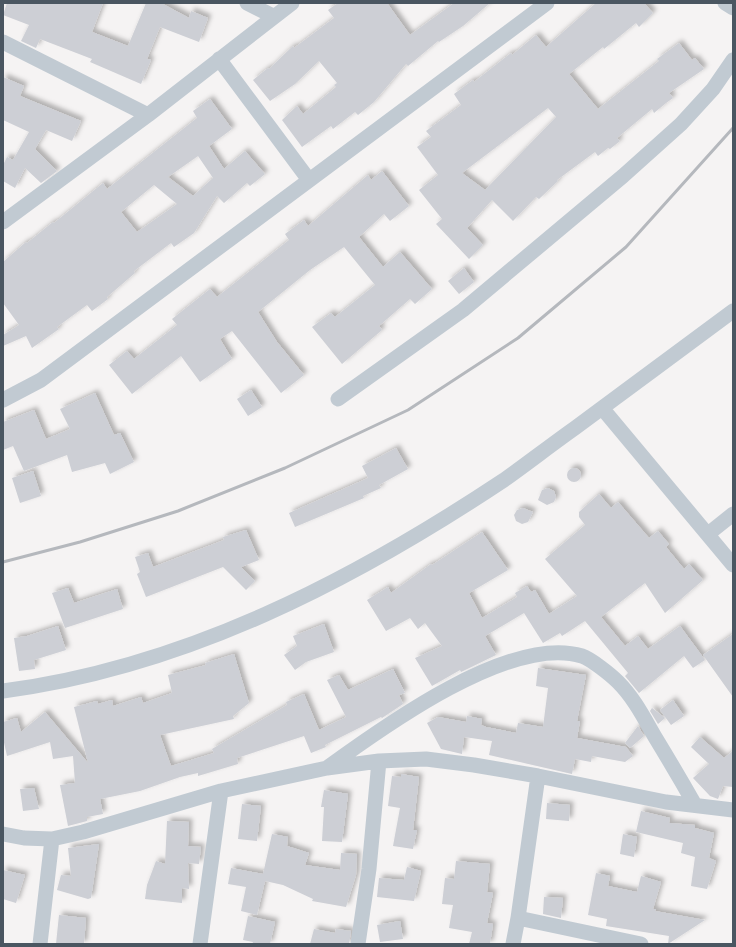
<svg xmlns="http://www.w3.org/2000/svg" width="736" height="947" viewBox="0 0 736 947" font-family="'Alegreya Sans',sans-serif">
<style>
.building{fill:#cdcfd5;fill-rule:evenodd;filter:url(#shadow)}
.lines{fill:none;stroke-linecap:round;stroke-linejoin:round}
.street{stroke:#c1cad2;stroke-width:15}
.rail{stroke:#b5b8bd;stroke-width:3}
</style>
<defs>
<filter id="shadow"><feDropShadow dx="3.5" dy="-3.5" stdDeviation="2" flood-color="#0004"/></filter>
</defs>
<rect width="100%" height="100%" fill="#f5f3f3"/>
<path class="building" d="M7,3H103L92,32L128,46L146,3H161L189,18L191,11L208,18L199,42L160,27L147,59L151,60L141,84L90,62L92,59L40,39L36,48L21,41L29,25L3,15Z
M338,3H387L410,35L454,3H490L463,26L439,42L438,41L408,66L406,64L374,102L358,115L355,112L333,129L331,126L302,147L282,120L297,106L303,114L336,87L334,85L337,83L319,61L295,84L270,101L253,80L268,68L269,69L293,46L294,48L334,18L328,10Z
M596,3H644L653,13L639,27L636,23L604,49L603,47L569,74L598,109L659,61L657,59L679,43L692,60L695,58L704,69L669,93L673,98L666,103L654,113L652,109L617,138L620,141L610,149L608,148L598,156L595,152L557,180L558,181L539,199L536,197L513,221L492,200L467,228L483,245L469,259L436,224L442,219L419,190L438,175L417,147L431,137L426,131L461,105L454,94L473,80L474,82L511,53L512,55L536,35L546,47ZM548,108L556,117L485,190L462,173Z
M3,77L24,86L20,96L81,121L72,141L46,130L35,149L57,171L41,183L25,168L15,188L3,181V165L7,157L13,160L29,132L3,120Z
M210,99L232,129L209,146L224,169L245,151L265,174L250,186L247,183L224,203L217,196L194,233L174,247L171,243L134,271L135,273L107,297L108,299L92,311L87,305L57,327L59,329L32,348L26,336L3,346V335L19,325L3,303V262L26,242L27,243L53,222L54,223L103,183L107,189L197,118L193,111ZM198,156L213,178L193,196L168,177ZM154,185L177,204L137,232L121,212Z
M382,171L409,206L390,221L384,214L359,237L383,267L400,252L432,289L415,304L410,299L379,326L382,330L342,364L312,327L331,313L335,317L375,285L344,247L310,270L258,312L277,342L304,375L281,393L232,331L220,339L232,359L200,382L181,356L132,394L109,365L127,351L134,359L177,325L172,319L210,289L217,297L289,240L285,234L304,220L308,226L368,175L371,180Z
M464,268L474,282L459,294L448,281Z
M251,390L262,407L248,416L237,399Z
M95,393L114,435L120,433L134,462L110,474L105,463L72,472L67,455L24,471L13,446L3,450V422L34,410L46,439L70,429L60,409Z
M396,448L408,469L379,485L381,488L363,496L364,498L295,527L289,513L368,478L362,466Z
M567 475a7 7 0 1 1 14 0a7 7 0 1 1-14 0Z
M33,471L41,496L20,503L12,478Z
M548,488L554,491L556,497L554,502L547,505L538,500L542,490Z
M599,494L611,508L618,502L649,538L658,531L669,544L666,547L684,569L689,564L703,580L665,613L645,583L601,617L625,646L638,636L648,649L680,626L705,660L693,668L684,656L639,693L625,676L628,673L585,621L562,636L560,633L543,643L524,613L485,636L496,655L461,672L460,670L432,686L415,658L442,646L425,623L418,629L410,618L386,631L367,600L388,587L391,593L431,564L432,565L482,532L508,570L469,593L482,618L517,597L515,593L527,586L531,592L535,590L549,614L577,596L545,559L585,525L579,517V512Z
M523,508L533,512L528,522L522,524L516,521L514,515L517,510Z
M246,530L259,560L241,567L255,581L246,590L223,567L146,597L137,574L140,572L135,557L148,553L153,567L224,540L223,537Z
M68,588L74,603L117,589L123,609L65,628L52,593Z
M324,624L334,652L306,662L295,670L284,655L297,646L293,636Z
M58,626L66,650L34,660L35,669L19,671L14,638L27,636Z
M733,634V697L703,655Z
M234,654L249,703L233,716L234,719L160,735L171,766L214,753L212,749L287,705L286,702L304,694L319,730L346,717L327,680L339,675L348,690L393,669L405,693L399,695L403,704L382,718L381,717L325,745L326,747L311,753L304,736L237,758L238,764L198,776V773L180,777L140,791L100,799L103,814L87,817V821L68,826L60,785L75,783L73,756L53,759L50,742L7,756L3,738V722L17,718L21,732L45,712L88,763L74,707L97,701L98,704L112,700L113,706L141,697L143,703L172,693L168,675L206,665L205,663Z
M538,668L586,675L577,721H580L577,738L626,747L633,756L625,762L592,756L591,762L575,759L572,774L489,755L492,741L464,737L462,754L441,749L427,723L438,717L466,722L467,716L482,719L481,725L486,727L516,733L518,723L543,727L548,688L536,686Z
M673,700L684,716L671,725L660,710Z
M652,708L665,718L658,724L650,711Z
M638,726L644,736L630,748L625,743Z
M700,737L724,758L733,751V787L723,786L718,799L710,796L693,778L709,764L691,747Z
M401,774L419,777L413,830H417L413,849L393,846L400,808L388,806L392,776L401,777Z
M34,788L39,809L23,811L20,789Z
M324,790L348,794L342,842L322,841L324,807H321Z
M547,803L570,805L569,821L546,819Z
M242,804L261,806L257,841L238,839Z
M641,811L670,818L669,823L695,825V828L714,833L709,858L716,861L707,889L691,886L695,857L681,853L683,843L636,832Z
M167,821L189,822L188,846L201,847L199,864L188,863L189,889L182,888V903L145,899L147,885L156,861L165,864Z
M272,834L288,837L287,846L309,853L305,865L340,870L341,853L357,854L356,875L346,907L312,901L313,899L283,885L265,881L257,915L241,911L246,887L228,884L231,868L263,874Z
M623,834L637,837L634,857L620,854Z
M99,844L91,898L88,899L57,890L61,875L71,876L68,848Z
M456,861L490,864L487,892L493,893L487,923L493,924L490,944H469L472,932L449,928L453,905L442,904L445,878L454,879Z
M407,867L421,871L414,901L377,897L379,878L404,880Z
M3,870L25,875L16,903L3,899Z
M596,873L610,876L608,886L637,892L641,876L661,882L653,909H656L655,911L705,920L668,944L669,936L606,926L607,919L588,915Z
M544,897L563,898L561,918L543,914Z
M59,915L86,918L84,944H56Z
M248,916L275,922L270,944H252L253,942L243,940Z
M400,921L403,939L380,942L377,925Z
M314,929L335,933L336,929L351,931L349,944H310Z"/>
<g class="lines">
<path class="street" d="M247,3L273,16
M725,3L733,8
M3,42L148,115
M219,59L309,180
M3,222L148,115L292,3
M338,399L463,310L623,176L681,124L713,89L733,60
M3,400L41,380L547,3
M602,408L733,565
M708,534L733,514
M3,691C186,667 352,581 504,480C528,463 551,445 575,428C628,389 680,350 733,311
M328,767C383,727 511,634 582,656C591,659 611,675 618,682C634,698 644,718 655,737C669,760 682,782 695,805
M538,776L518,918L641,944
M3,834L24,838L52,839L83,832L221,791L327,768L379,761L426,759L474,765L538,776L666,802L733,810
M40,944L52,839
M200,944L221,791
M358,944L369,869L379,761
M513,944L518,918"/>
<path class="rail" d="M3,562L80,542L178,511L285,468L408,410L518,338L626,247L733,128"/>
</g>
<rect width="736" height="947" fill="none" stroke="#4a5661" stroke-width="8"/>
</svg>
